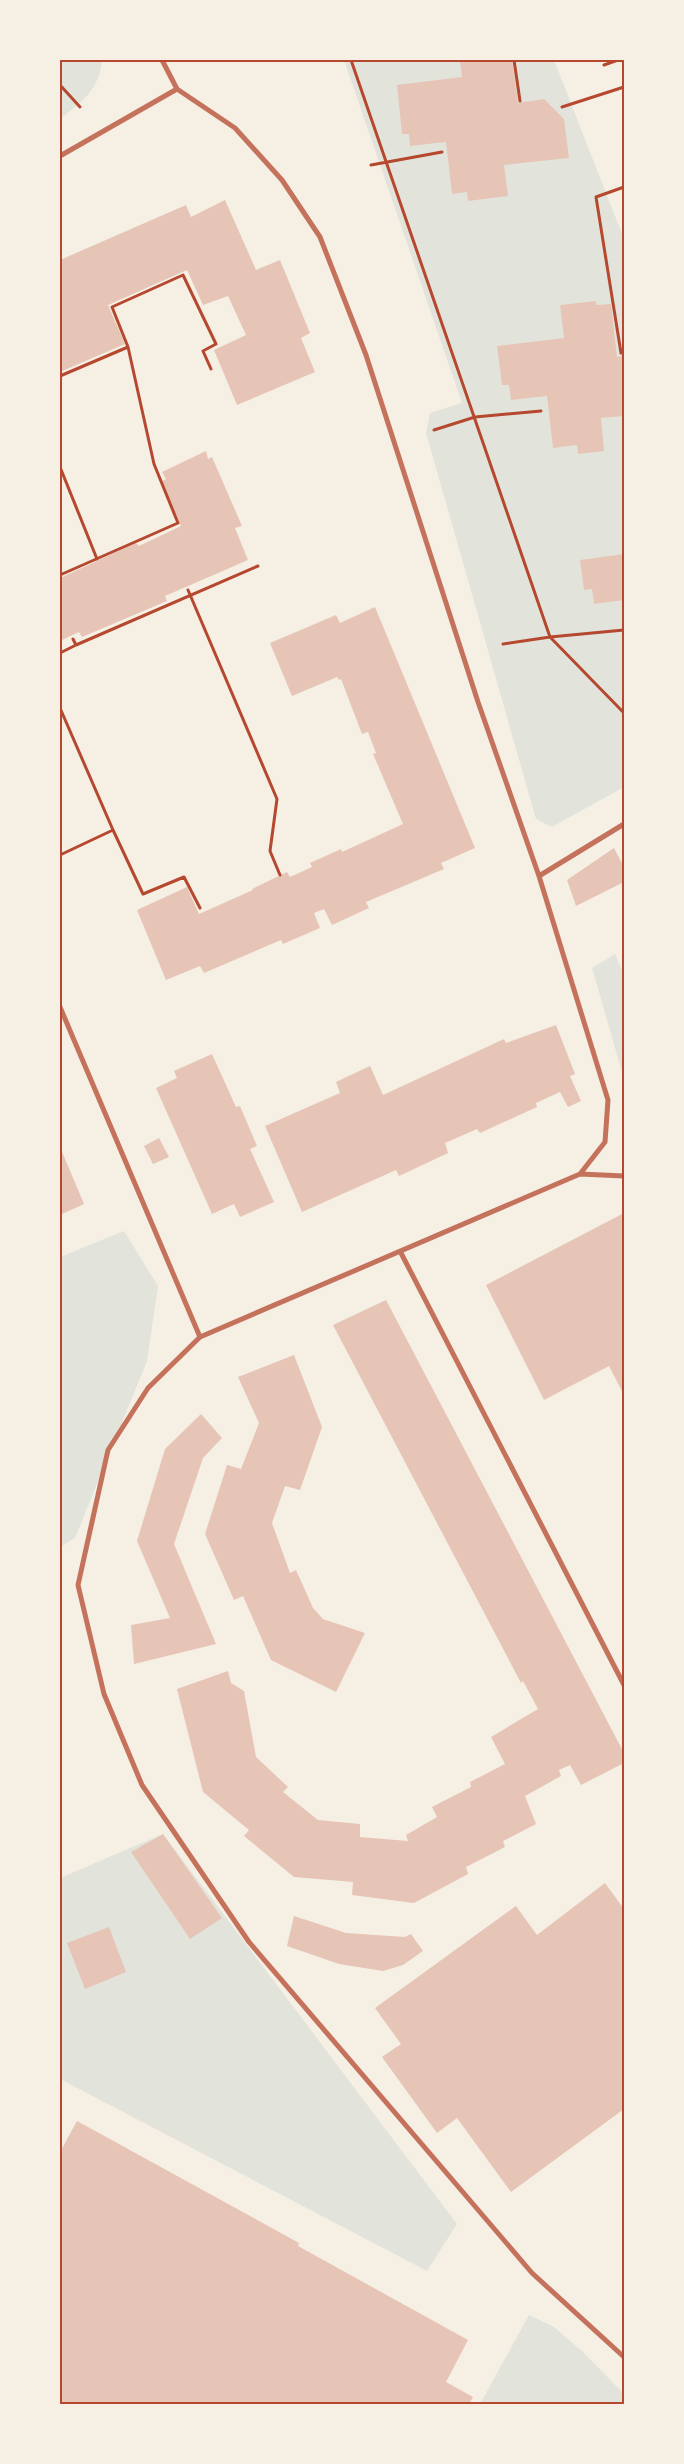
<svg xmlns="http://www.w3.org/2000/svg" width="684" height="2464" viewBox="0 0 684 2464" font-family="Commissioner,sans-serif">
<style>
.green{fill:#e2e4dc}
.building{fill:#e6c5b7}
.lines{fill:none;stroke-linecap:round;stroke-linejoin:round}
.path{stroke:#b5482f;stroke-width:3}
.minor{stroke:#c5725c;stroke-width:5}
.neatline{fill:none;stroke:#b5482f;stroke-width:2}
</style>
<rect width="100%" height="100%" fill="#f6efe4"/>
<path class="green" d="M60,60H102C100,89 81,103 60,119Z
M344,60H554L624,239V787L552,827L536,819L426,433L430,413L462,403Z
M615,954L624,975V1079L592,968Z
M124,1231L158,1286L147,1361L75,1538L60,1547V1257Z
M163,1834L457,2224L427,2271L60,2079V1878Z
M529,2315L554,2327L583,2352L624,2394V2404H480Z"/>
<path class="building" d="M460,60H512L518,103L544,99L564,119L569,158L504,165L508,196L468,201L467,192L452,194L446,142L410,146L409,134H402L397,85L462,77Z
M225,200L256,270L280,260L310,333L301,338L315,372L237,405L214,350L246,335L228,296L203,305L187,270L108,305L125,344L60,372V260L186,205L191,217Z
M596,301V305L611,304L617,357L624,356V416L601,418L604,451L578,454L577,445L553,448L547,396L511,400L509,385H502L497,346L564,338L560,305Z
M206,451L208,459L212,457L242,526L235,528L248,560L165,596L167,601L82,637L79,632L60,641V578L136,543L139,546L181,526L162,481L166,479L162,472Z
M624,554V600L594,604L592,589L584,590L580,560Z
M375,607L475,848L441,863L444,869L366,902L369,908L332,925L324,909L314,913L320,928L283,944L281,940L204,973L200,966L166,980L137,910L187,887L199,914L253,890L252,889L287,872L290,877L312,867L310,863L341,849L342,852L403,824L373,754L376,753L368,732L362,734L341,679L339,680L337,677L292,696L270,643L336,615L340,623Z
M614,848L624,867V882L576,906L567,880Z
M556,1025L575,1074L570,1076L581,1101L568,1107L560,1092L536,1103L537,1107L480,1133L477,1129L445,1143L448,1153L399,1176L396,1170L302,1212L265,1126L340,1093L336,1082L370,1066L383,1095L504,1039L506,1043Z
M212,1054L236,1107L240,1106L257,1146L250,1149L274,1202L240,1217L234,1204L212,1214L156,1088L177,1078L174,1071Z
M159,1138L169,1157L153,1164L144,1146Z
M60,1147L84,1204L60,1215Z
M624,1213V1395L609,1366L544,1400L486,1285Z
M386,1300L624,1753V1763L581,1785L570,1765L559,1770L561,1776L525,1796L536,1824L503,1841L505,1847L466,1867L468,1874L414,1903L352,1895L353,1882L294,1877L244,1836L249,1830L203,1792L177,1689L228,1671L231,1683L244,1691L256,1757L288,1787L283,1792L318,1820L360,1824V1837L408,1841L406,1835L437,1817L432,1807L471,1787L470,1782L505,1764L491,1737L538,1709L523,1681L521,1683L333,1325Z
M294,1355L322,1427L300,1490L285,1486L272,1523L290,1573L296,1570L313,1608L323,1619L365,1633L336,1692L271,1660L243,1596L234,1600L205,1534L227,1465L241,1469L259,1423L238,1377Z
M201,1414L222,1438L203,1458L174,1544L216,1644L134,1664L131,1625L170,1618L137,1541L165,1449Z
M163,1834L222,1918L190,1939L131,1852Z
M605,1883L624,1909V2109L511,2192L457,2118L437,2133L382,2057L401,2044L375,2008L516,1906L537,1935Z
M294,1916L346,1933L405,1937L411,1934L423,1951L403,1965L383,1971L339,1964L287,1946Z
M109,1927L126,1972L85,1989L67,1943Z
M77,2121L299,2243L298,2246L468,2340L446,2382L473,2397L469,2404H60V2152Z"/>
<g class="lines">
<path class="path" d="M351,60L550,637L503,644
M514,60L520,101
M604,65L618,60
M60,85L80,107
M562,107L624,87
M371,165L442,152
M624,187L596,197L621,353L624,352
M60,376L128,347
M434,430L475,417L541,411
M60,467L97,559
M60,575L178,523L154,464L128,347L112,307L183,275L216,344L203,351L211,369
M188,590L277,799L270,851L280,875
M624,630L550,637L624,713
M76,645L258,566
M60,653L76,645L73,639
M60,708L113,830
M60,855L113,830L143,894L184,877L200,908"/>
<path class="minor" d="M162,60L177,89L235,128L282,180L320,237L366,355L478,702L539,876L608,1100L605,1142L580,1174
M60,156L177,89
M539,876L624,824
M60,1007L200,1337
M624,1176L580,1174L200,1337L148,1388L108,1450L78,1585L104,1694L142,1785L249,1942L532,2273L624,2357
M400,1251L624,1685"/>
</g>
<rect width="684" height="2464" fill="none" stroke="#f6efe4" stroke-width="122"/>
<rect x="61" y="61" width="562" height="2342" class="neatline"/>
</svg>
